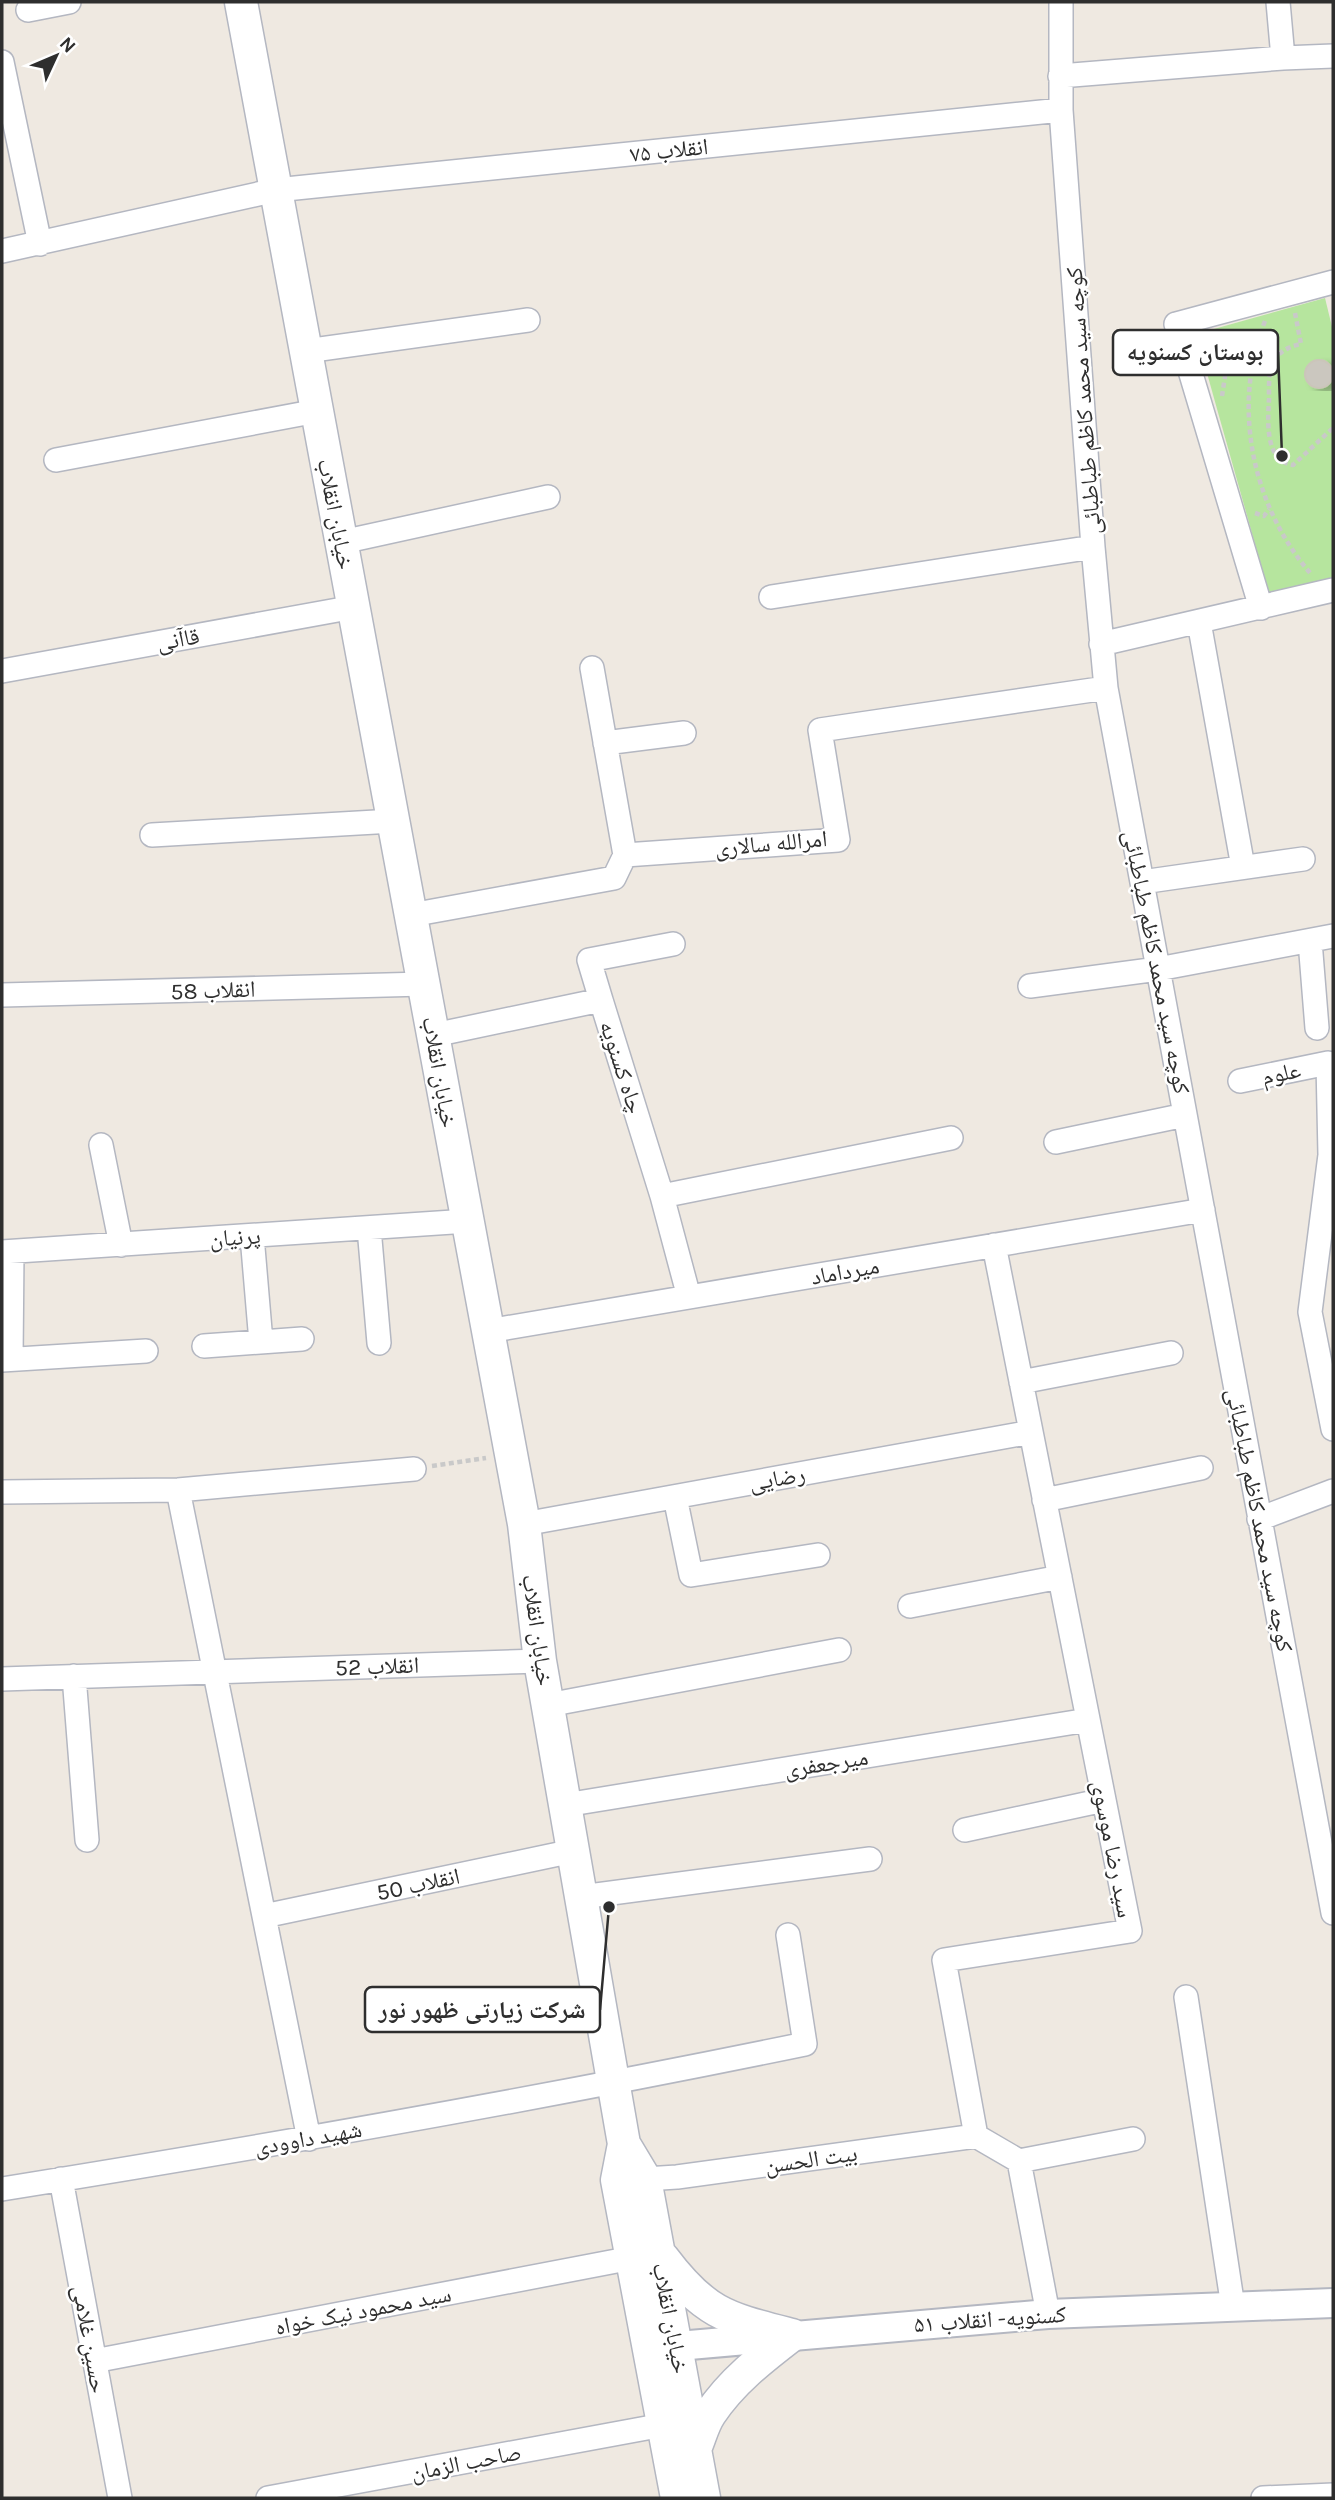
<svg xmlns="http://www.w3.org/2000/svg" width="1335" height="2500" viewBox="0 0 1335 2500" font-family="Karla,'Noto Naskh Arabic',sans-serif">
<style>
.park{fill:#b6e59e}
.building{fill:#cbc7bf;stroke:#cbc5ba;stroke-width:2;filter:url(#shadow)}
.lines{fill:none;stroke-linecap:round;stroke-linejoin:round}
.minor-casing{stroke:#b4b7c1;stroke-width:26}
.tertiary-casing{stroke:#b4b7c1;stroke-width:32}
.secondary-casing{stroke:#b4b7c1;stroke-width:35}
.path{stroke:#c9c9c9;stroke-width:4.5;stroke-dasharray:5 3.5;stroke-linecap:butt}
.minor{stroke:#fff;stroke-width:23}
.tertiary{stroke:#fff;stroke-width:28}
.secondary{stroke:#fff;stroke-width:32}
.labels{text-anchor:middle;stroke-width:5;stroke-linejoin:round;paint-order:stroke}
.street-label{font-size:23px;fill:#2e2e2e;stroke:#fff}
.leader{fill:none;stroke:#2e2e2e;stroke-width:2.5}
.callout-dot{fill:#2e2e2e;stroke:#fff;stroke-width:2.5}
.callout{fill:#fff;stroke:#2e2e2e;stroke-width:2.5}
.callout-label{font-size:24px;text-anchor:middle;font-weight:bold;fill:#2e2e2e}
</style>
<defs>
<filter id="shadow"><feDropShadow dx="8" dy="4.5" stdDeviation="3.5" flood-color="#0004"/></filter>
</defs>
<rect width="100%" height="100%" fill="#efe9e1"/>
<path class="park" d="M1325,298L1333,331V577L1269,594L1196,334Z"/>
<path class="building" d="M1305 374a14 14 0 1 1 28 0a14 14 0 1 1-28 0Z"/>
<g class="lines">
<defs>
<path id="minor" d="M1061,2V110L1093,547L1106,688L1333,1913
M1278,2L1283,58
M28,10L69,2
M2,62L40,244
M1060,76L1283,58L1333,56
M2,251L276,190L1061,110
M306,351L528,320
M56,460L317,411
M342,542L548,497
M771,597L1093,547
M1261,608L1176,324L1333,282
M1199,622L1243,867
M1101,644L1333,590
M592,668L625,855
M2,671L354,607
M605,743L684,733
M152,835L393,821
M1142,882L1303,859
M411,915L614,878L625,855L838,840L820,730L1106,688
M1310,941L1317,1028
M1030,986L1158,969L1333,936
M2,995L424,984
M601,1000L589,960L673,944
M434,1035L601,1000L662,1196L689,1297
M1240,1081L1328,1063L1330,1155L1310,1312L1333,1429
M1056,1142L1185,1115
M101,1145L121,1245
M662,1196L951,1138
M369,1228L379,1343
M252,1236L261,1342
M994,1245L1130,1931L944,1960L976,2136L1019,2161L1048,2314
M2,1252L468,1221
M488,1331L1203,1210
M204,1346L302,1339
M11,1359L12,1252
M2,1360L146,1351
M1021,1382L1171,1353
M178,1490L309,2139
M2,1492L178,1490L414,1469
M675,1497L691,1575L818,1555
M1044,1500L1201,1468
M1259,1519L1333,1491
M524,1524L1031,1432
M910,1606L1060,1577
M74,1676L87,1840
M2,1679L540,1661
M548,1705L839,1650
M565,1805L1088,1720
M965,1830L1104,1800
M581,1897L870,1859
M264,1916L573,1851
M1186,1997L1233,2307
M1019,2161L1133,2139
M61,2179L120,2498
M645,2179L677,2177L976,2136
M2,2189C270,2146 538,2099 805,2044L788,1935
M94,2361L632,2258
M268,2498L663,2425
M1263,2498L1333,2495"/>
<path id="tertiary" d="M655,2348L1048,2314L1333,2303"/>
<path id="secondary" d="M241,2L524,1524L540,1661L624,2144L617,2180L677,2498
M624,2144L645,2179L704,2498
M663,2258C705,2314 726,2318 792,2335
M695,2449C700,2438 703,2424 710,2414C731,2382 762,2358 792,2335"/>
</defs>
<use href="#minor" class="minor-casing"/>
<use href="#tertiary" class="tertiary-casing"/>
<use href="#secondary" class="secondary-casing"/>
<path class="path" d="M1295,313L1301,344C1291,346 1279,351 1274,361C1268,372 1269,387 1269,399C1268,420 1264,461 1293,465L1333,428
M1265,321C1231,406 1252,506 1311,574
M1222,396L1228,357L1237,330
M1255,513L1264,516L1269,509
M432,1466L486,1458"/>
<use href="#minor" class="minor"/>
<use href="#tertiary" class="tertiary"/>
<use href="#secondary" class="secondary"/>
</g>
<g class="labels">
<g class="street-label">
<text transform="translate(669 150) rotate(-6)" y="8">انقلاب ۷۵</text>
<text transform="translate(1083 401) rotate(-94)" y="8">کوچه سید محمد کاظم طباطبائی</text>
<text transform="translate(336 514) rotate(79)" y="8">خیابان انقلاب</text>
<text transform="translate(178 639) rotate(-10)" y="8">قاآنی</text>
<text transform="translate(771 843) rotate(-5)" y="8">امرالله سالاری</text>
<text transform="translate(1157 962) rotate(79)" y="8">کوچه سید محمد کاظم طباطبائی</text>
<text transform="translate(213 990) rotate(-2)" y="8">انقلاب 58</text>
<text transform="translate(622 1067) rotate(72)" y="8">چاه کسنویه</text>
<text transform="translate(440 1072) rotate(80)" y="8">خیابان انقلاب</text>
<text transform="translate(1281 1073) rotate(-12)" y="8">علوم</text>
<text transform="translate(235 1237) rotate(-4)" y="8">پرنیان</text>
<text transform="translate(845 1271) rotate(-10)" y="8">میرداماد</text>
<text transform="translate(777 1478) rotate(-10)" y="8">رضایی</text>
<text transform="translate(1260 1520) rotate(79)" y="8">کوچه سید محمد کاظم طباطبائی</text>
<text transform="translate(538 1630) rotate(82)" y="8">خیابان انقلاب</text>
<text transform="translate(377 1666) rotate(-2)" y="8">انقلاب 52</text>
<text transform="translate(826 1763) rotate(-9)" y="8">میرجعفری</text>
<text transform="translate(1113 1849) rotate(79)" y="8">سید رضا موسوی</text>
<text transform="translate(418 1884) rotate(-12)" y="8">انقلاب 50</text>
<text transform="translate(308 2138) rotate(-10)" y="8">شهید داوودی</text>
<text transform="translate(811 2159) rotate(-8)" y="8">بیت الحسن</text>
<text transform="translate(363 2310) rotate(-11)" y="8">سید محمود نیک خواه</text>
<text transform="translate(671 2318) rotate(79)" y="8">خیابان انقلاب</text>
<text transform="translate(990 2319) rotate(-4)" y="8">کسنویه- انقلاب ۵۱</text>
<text transform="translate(90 2339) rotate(80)" y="8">حسین غلامی</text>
<text transform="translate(466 2462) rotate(-11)" y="8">صاحب الزمان</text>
</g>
</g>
<path class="leader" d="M1282 456L1278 352M609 1907L600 2010"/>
<g class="callout-dot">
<circle cx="1282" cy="456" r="7"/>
<circle cx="609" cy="1907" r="7"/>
</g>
<g class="callout">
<rect x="1113" y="330" width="165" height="45" rx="7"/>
<rect x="365" y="1987" width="235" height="45" rx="7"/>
</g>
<g class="callout-label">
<text x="1195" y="360">بوستان کسنویه</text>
<text x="482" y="2018">شرکت زیارتی ظهور نور</text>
</g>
<rect width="1335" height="2500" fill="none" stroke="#2e2e2e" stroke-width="7"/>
<g transform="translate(56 56) rotate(46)" stroke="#ffffff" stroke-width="5" paint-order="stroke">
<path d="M0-5L12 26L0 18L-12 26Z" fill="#2e2e2e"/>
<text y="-10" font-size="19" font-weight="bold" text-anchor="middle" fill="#2e2e2e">N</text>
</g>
</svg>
